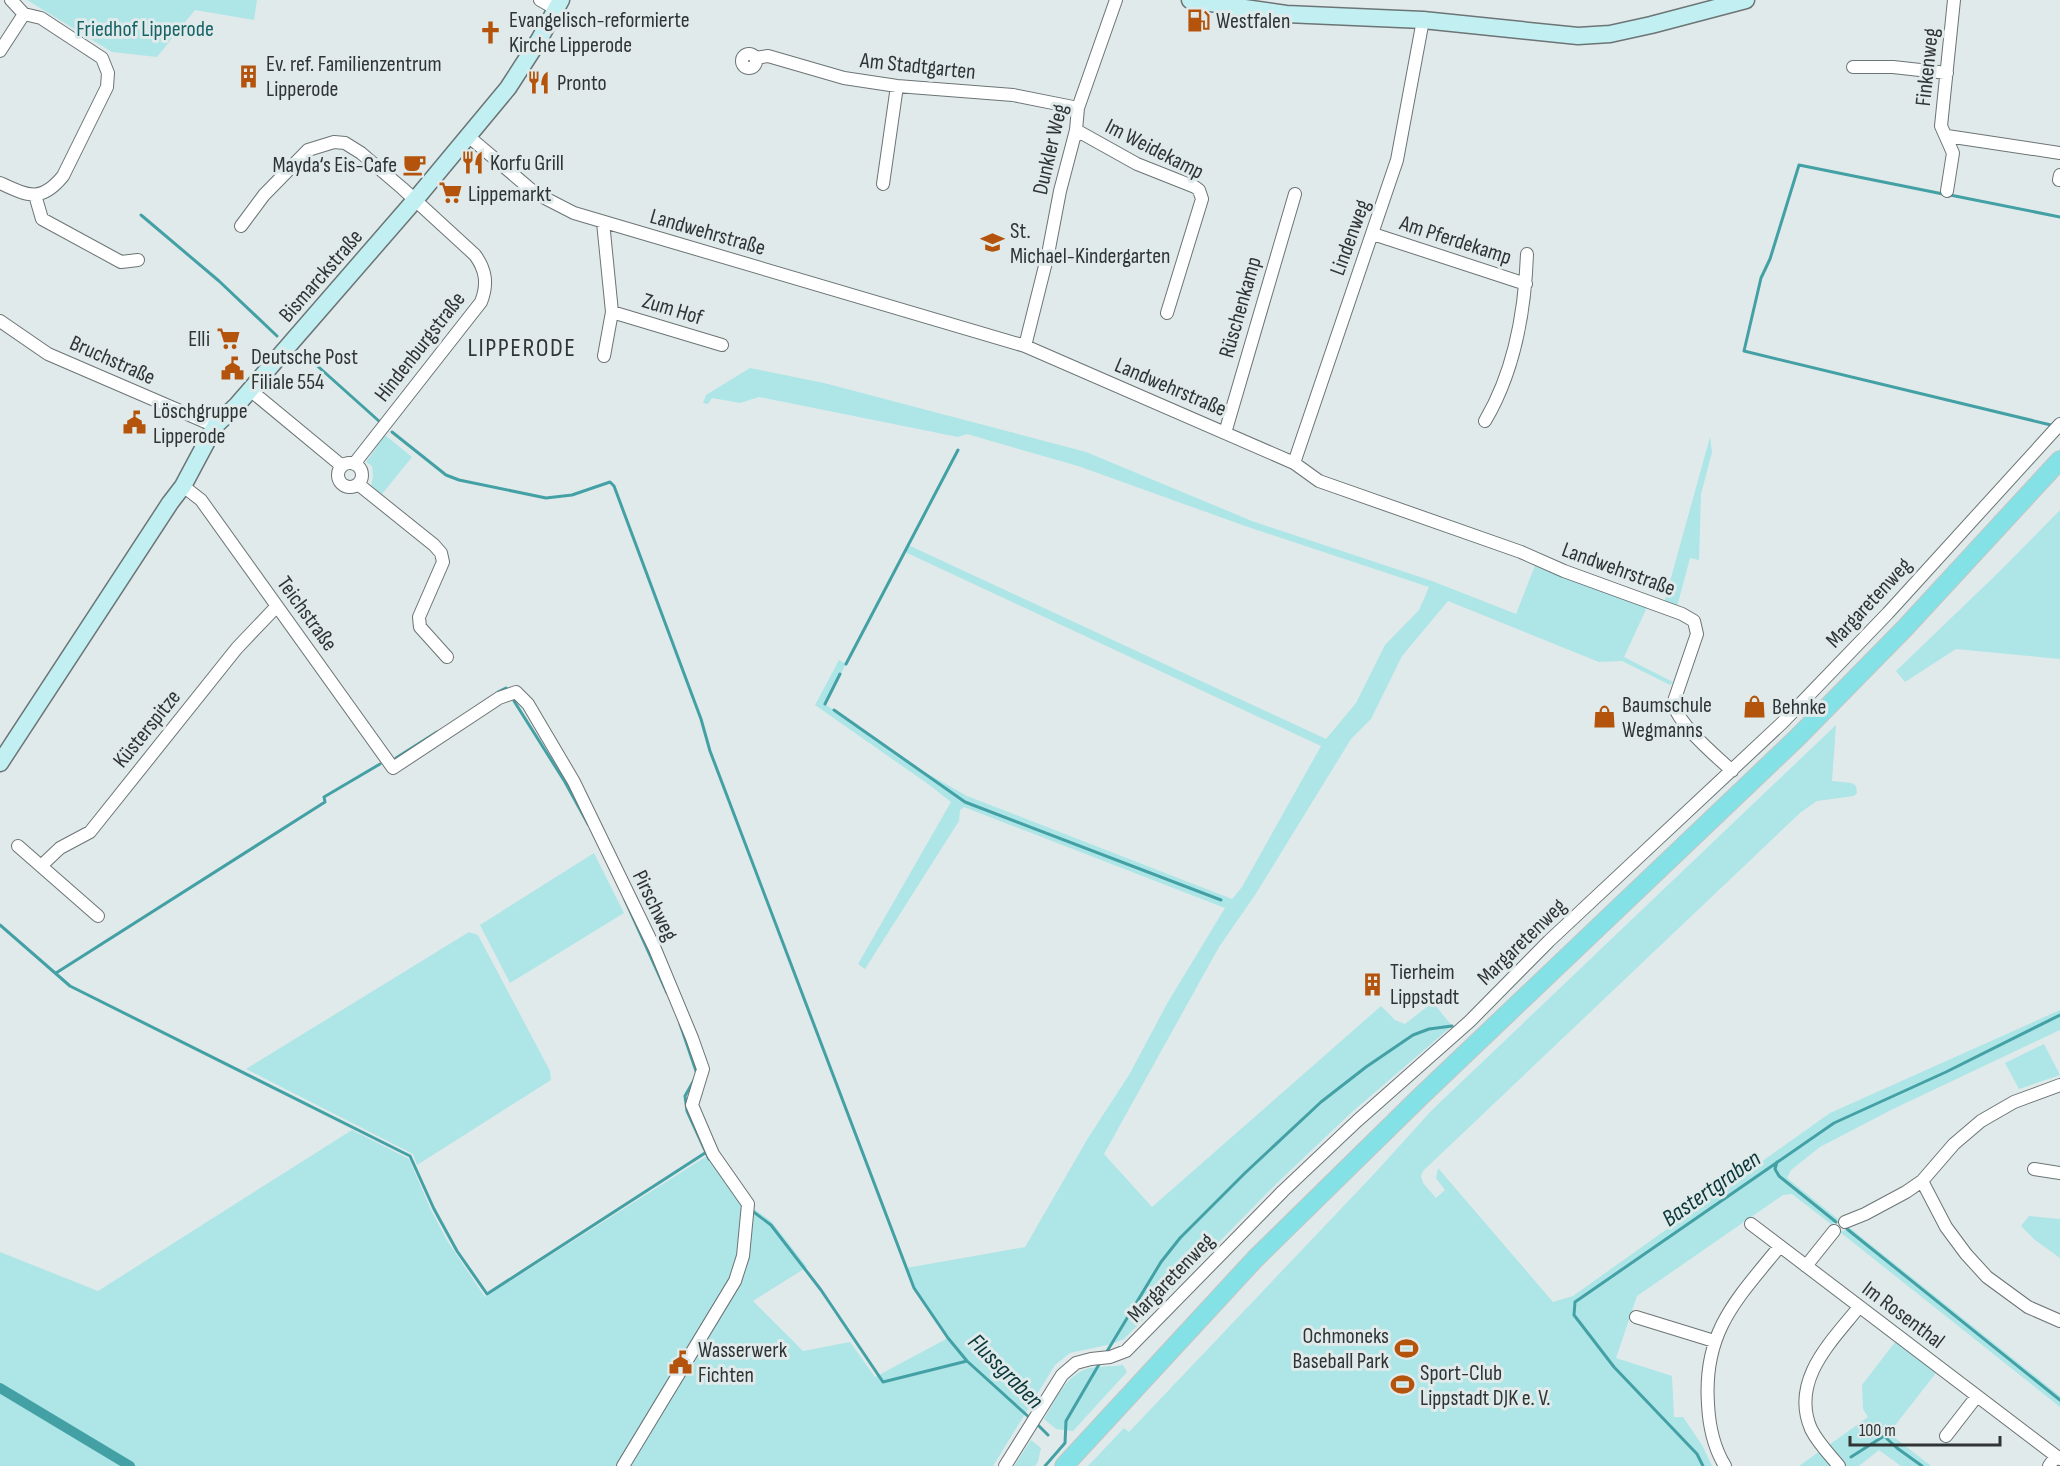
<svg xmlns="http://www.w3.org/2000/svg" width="2060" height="1466" viewBox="0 0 2060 1466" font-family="'Sofia Sans Condensed',sans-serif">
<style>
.green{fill:#aee5e7}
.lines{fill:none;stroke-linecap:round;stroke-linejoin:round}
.stream{stroke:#43a1a5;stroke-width:3}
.canal{stroke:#43a1a5;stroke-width:10}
.minor-casing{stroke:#6c7475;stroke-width:14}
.secondary-casing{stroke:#6c7475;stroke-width:19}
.primary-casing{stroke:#c5c6c6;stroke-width:20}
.minor{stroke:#fff;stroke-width:12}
.secondary{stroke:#c2f0f2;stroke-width:16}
.primary{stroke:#84e1e5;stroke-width:18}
.labels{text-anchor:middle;stroke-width:6;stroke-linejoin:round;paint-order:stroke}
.poi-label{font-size:22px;fill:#303434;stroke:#e0eaea;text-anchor:start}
.park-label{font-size:22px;fill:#176467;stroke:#e0eaea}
.street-label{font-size:22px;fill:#303434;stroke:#e0eaea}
.water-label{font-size:24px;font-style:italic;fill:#0a383a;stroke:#e0eaea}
.quarter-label{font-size:26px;letter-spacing:1.5px;fill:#2e3636;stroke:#e0eaea}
</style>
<rect width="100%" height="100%" fill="#e0eaea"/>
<path class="green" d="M27,0H257L254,20L195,10L157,57L112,52Z
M750,368L824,383L1086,452L1252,521L1432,581L1516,614L1536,563L1648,605L1624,657L1673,682L1670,685L1622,661L1599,662L1448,601L1402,656L1371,719L1351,739L1255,895L1219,947L1104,1154L1152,1207L1381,1006L1395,1020L1405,1024L1428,1006L1435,1005L1452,1026L1352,1112L1277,1183L1124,1339L1112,1344L1070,1353L1055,1365L993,1466H0V1252L98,1291L352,1130L409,1159L431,1210L448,1242L485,1297L710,1154L744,1202L771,1221L807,1267L753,1301L803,1351L850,1342L875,1377L948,1338L914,1288L906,1268L1025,1247L1088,1138L1129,1075L1168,1002L1225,908L964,807L960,810L959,821L865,969L858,964L951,802L928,784L815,705L839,660L846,664L825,704L912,765L967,796L1232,899L1242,887L1321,746L905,552L908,545L1326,739L1356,703L1385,645L1419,610L1429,587L1248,527L1078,466L967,434L958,437L759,397L740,403L712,398L708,404L703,403L706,395Z
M385,435L412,457L382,494L371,486L373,476L372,466L366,462Z
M1710,437L1712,452L1701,494L1699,560L1690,558L1677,607L1664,603Z
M2060,510V659L1956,649L1905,682L1896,671L2001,570Z
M1836,725L1832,781L1852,783L1856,786L1857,793L1854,796L1817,801L1801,812L1423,1171L1421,1176L1423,1183L1436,1198L1445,1190L1436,1178L1438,1168L1553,1302L1573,1296L1830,1113L2060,1010V1030L1893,1109L1820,1147L1791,1170L1787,1178L1838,1219L1832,1225L1792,1194L1783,1195L1637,1296L1616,1358L1672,1376L1674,1417H1683L1702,1445L1712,1466H1088L1124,1428L1129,1432L1374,1174L1432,1110Z
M594,853L624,913L510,983L480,925Z
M469,932L478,935L550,1071L551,1080L417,1165L413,1154L246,1069Z
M2044,1044L2060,1075L2019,1089L2005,1063Z
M2029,1216L2060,1219V1258L2035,1240L2021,1226Z
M1850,1228L2060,1396V1407L1840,1232Z
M1895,1342L1936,1373L1889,1433L1931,1466H1901L1879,1450L1859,1466H1846L1829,1445L1868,1417L1863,1409L1862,1385Z
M1123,1365L1127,1372L1073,1431L1056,1429L1044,1419C1056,1400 1066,1373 1090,1368C1100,1366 1112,1367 1123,1365Z
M1031,1440L1041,1448L1038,1462L1035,1466H1014Z
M1820,1451L1833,1466H1799Z"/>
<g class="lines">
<path class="stream" d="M1943,194L1799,165L1770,259L1761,278L1744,351L2051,425
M1950,195L2060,217
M141,215L219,281L277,336
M303,353L380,422
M392,432L446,475L459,480L546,498L572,495L610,482L614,486L701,719L710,751L914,1288L948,1338L967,1361L1031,1419
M846,664L958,450
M498,692L506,688
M514,701L565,782L588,824
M825,704L840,674
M834,710L965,802L1221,900
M396,758L437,732
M625,900L667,993
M0,925L70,986L410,1156L434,1209L457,1251L487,1294L705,1153
M56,973L325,802L324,797L380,764
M680,1024L697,1074
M694,1080L685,1096L687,1111L709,1159
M1777,1162L1775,1169L1779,1176L1836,1222
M751,1210L771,1225L821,1290L883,1382L967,1361
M1847,1229L2060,1400
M1106,1353L1161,1262L1180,1238L1245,1173L1321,1102L1366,1067L1413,1035L1429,1029L1452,1026
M1036,1423L1048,1435
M1851,1457L1884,1436L1897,1448L1922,1466
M1045,1466L1065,1443L1066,1421L1101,1361
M1703,1466L1697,1454L1614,1367L1574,1315L1575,1302L1834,1123L1946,1072L2060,1015"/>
<path class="canal" d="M0,1388L130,1466"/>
<defs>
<path id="minor" d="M540,0L556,9
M0,51L24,14
M742 61a7 7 0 1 1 14 0a7 7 0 1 1-14 0Z
M756,58L768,56L844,78L897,86L1013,95L1078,108
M1853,67H1893L1947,73
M1076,130L1137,164L1195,187L1199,190L1202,199L1167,313
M468,136L535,193L574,213L1025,346L1294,463L1319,481L1521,552L1564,571L1682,614L1694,621L1697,634L1673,704C1681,727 1714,754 1732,771
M1947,136L2060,153
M2059,180L2060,175
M0,183C28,196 41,203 63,176L107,87L108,73L102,58L41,18L24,14L11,0
M883,184L897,86
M1947,191L1953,153L1941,126L1954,0
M35,195L42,219L121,262L138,260
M603,222L612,312L604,356
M241,226L264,195L308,150L334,142L345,143L361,153L402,188L475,255C486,270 488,284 481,302L354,464
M1373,234L1526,284
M612,312L722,345
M0,321L48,354L215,426
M1025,346L1048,254L1060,191L1076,130L1078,108L1116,0
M250,390L342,466
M1485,421C1514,372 1525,311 1527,254
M1225,433L1295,194
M1294,463L1397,160L1423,20
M338 475a12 12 0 1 1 24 0a12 12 0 1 1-24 0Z
M358,484L434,545L441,553L443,562L419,617L420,627L447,657
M183,486L201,500L393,768L499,698L516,692L528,704L574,782L655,949L692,1038L703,1069L692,1105L713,1154L748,1204L743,1256L735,1281L623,1466
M18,846L98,916
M41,866L60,848L90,832L237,648L277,606
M2034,1169L2060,1173
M1922,1181L1946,1227L1966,1254L1987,1277L2028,1307L2060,1321
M1845,1222L1865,1214L1906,1192L1922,1181L1954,1144L1981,1121L2014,1102L2060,1085
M1751,1224L2060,1459
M1806,1266L1834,1231
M1636,1317L1714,1341
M1946,1436L1977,1396
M1005,1466L1062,1375L1076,1363L1091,1359L1110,1357L1126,1351L1283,1191L1357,1121L1470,1021L1549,941L1782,723L1888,613L2060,424
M1725,1466C1714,1448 1709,1425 1708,1404C1703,1331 1737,1299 1780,1246
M1839,1466C1829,1454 1818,1443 1811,1429C1790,1380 1832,1341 1859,1307
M2049,1466L2056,1456"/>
<path id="secondary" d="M1190,0L1286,14L1423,20L1578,36L1610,34L1651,25L1746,0
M0,763L170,503L183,486L215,426L237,405L415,200L508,88L539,40L561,0"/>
<path id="primary" d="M1064,1466L1255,1259L1420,1097L1798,737L1905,628L2060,460"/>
</defs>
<use href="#minor" class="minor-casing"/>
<use href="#secondary" class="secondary-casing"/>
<use href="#primary" class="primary-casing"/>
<use href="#minor" class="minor"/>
<use href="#secondary" class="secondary"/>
<use href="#primary" class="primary"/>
</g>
<defs>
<symbol id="fuel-bare" viewBox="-9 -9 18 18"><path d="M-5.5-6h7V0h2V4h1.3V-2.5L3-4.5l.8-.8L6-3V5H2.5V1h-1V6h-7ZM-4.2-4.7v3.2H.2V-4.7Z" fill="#b4540c" stroke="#e0eaea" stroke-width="2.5" paint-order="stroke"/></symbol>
<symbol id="church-bare" viewBox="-9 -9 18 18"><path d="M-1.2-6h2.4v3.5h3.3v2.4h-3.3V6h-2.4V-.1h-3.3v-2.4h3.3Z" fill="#b4540c" stroke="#e0eaea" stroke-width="2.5" paint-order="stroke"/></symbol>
<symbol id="building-bare" viewBox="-9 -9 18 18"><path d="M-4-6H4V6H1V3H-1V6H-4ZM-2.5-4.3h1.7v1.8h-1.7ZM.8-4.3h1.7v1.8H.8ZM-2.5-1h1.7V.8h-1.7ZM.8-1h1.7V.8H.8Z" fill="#b4540c" stroke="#e0eaea" stroke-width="2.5" paint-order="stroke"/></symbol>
<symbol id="restaurant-bare" viewBox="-9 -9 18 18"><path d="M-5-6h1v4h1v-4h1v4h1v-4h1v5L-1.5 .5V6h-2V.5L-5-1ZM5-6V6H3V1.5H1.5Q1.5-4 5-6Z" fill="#b4540c" stroke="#e0eaea" stroke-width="2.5" paint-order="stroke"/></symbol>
<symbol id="cafe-bare" viewBox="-9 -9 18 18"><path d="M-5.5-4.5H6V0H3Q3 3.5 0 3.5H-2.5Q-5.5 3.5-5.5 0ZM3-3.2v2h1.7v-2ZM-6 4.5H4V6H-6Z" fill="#b4540c" stroke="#e0eaea" stroke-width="2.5" paint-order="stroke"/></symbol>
<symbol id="supermarket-bare" viewBox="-9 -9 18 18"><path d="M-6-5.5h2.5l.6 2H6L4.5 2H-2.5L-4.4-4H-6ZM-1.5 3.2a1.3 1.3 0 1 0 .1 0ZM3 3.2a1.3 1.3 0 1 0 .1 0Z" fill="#b4540c" stroke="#e0eaea" stroke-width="2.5" paint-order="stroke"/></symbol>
<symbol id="school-bare" viewBox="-9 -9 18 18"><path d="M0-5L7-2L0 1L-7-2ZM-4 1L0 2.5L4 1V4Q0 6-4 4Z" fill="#b4540c" stroke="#e0eaea" stroke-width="2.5" paint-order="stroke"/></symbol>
<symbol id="civic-bare" viewBox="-9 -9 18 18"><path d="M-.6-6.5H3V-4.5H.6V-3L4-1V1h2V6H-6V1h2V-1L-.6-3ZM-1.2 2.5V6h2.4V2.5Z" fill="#b4540c" stroke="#e0eaea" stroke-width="2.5" paint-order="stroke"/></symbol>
<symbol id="shop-bare" viewBox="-9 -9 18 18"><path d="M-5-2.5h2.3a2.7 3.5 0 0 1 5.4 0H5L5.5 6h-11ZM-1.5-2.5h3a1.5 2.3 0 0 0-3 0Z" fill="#b4540c" stroke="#e0eaea" stroke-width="2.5" paint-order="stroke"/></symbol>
<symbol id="stadium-bare" viewBox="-9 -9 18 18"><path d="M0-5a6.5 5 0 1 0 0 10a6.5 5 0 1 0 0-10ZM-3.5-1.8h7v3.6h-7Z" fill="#b4540c" stroke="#e0eaea" stroke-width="2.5" paint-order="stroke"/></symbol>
</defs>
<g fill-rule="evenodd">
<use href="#fuel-bare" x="1182" y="4" width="33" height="33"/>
<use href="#church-bare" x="474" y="16" width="33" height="33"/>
<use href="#building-bare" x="232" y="60" width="33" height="33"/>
<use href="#restaurant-bare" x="522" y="66" width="33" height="33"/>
<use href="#restaurant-bare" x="456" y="146" width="33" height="33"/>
<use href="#cafe-bare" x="398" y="148" width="33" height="33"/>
<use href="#supermarket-bare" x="434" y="176" width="33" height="33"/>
<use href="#school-bare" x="976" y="226" width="33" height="33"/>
<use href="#supermarket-bare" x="212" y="322" width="33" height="33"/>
<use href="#civic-bare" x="216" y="352" width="33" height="33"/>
<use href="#civic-bare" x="118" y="406" width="33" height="33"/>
<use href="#shop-bare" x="1738" y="690" width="33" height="33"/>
<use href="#shop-bare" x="1588" y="700" width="33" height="33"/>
<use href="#building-bare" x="1356" y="968" width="33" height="33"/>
<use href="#stadium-bare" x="1390" y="1332" width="33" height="33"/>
<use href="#civic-bare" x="664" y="1346" width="33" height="33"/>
<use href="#stadium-bare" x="1386" y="1368" width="33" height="33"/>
</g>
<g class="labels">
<g class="poi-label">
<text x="509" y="27">Evangelisch-reformierte<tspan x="509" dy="25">Kirche Lipperode</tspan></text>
<text x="1216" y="28">Westfalen</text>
<text x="266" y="71">Ev. ref. Familienzentrum<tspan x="266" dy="25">Lipperode</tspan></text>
<text x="557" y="90">Pronto</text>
<text x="490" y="170">Korfu Grill</text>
<text x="397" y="172" text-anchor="end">Mayda‘s Eis-Cafe</text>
<text x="468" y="201">Lippemarkt</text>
<text x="1010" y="238">St.<tspan x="1010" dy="25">Michael-Kindergarten</tspan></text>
<text x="210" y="346" text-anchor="end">Elli</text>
<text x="251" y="364">Deutsche Post<tspan x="251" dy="25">Filiale 554</tspan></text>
<text x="153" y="418">Löschgruppe<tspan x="153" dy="25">Lipperode</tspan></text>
<text x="1622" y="712">Baumschule<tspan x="1622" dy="25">Wegmanns</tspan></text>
<text x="1772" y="714">Behnke</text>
<text x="1390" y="979">Tierheim<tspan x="1390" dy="25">Lippstadt</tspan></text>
<text x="1389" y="1343" text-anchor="end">Ochmoneks<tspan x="1389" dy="25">Baseball Park</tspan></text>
<text x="698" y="1357">Wasserwerk<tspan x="698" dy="25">Fichten</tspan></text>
<text x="1420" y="1380">Sport-Club<tspan x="1420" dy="25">Lippstadt DJK e. V.</tspan></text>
</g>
<g class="park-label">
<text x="145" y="36">Friedhof Lipperode</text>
</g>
<g class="street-label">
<text transform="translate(918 65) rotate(6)" y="8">Am Stadtgarten</text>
<text transform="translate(1926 67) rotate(-84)" y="8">Finkenweg</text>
<text transform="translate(1155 148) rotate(27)" y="8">Im Weidekamp</text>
<text transform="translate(1049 149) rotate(-77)" y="8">Dunkler Weg</text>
<text transform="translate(708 231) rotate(16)" y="8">Landwehrstraße</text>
<text transform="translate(1349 237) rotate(-70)" y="8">Lindenweg</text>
<text transform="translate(1456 239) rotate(18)" y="8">Am Pferdekamp</text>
<text transform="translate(320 275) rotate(-49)" y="8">Bismarckstraße</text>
<text transform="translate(1239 307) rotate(-74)" y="8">Rüschenkamp</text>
<text transform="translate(673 308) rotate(17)" y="8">Zum Hof</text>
<text transform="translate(419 346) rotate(-52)" y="8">Hindenburgstraße</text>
<text transform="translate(113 359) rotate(24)" y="8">Bruchstraße</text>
<text transform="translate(1171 386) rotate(23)" y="8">Landwehrstraße</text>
<text transform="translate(1619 568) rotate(20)" y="8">Landwehrstraße</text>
<text transform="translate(1868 602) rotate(-47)" y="8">Margaretenweg</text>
<text transform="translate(308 613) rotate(54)" y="8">Teichstraße</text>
<text transform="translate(146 728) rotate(-51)" y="8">Küsterspitze</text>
<text transform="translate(656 905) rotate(64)" y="8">Pirschweg</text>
<text transform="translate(1521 941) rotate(-44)" y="8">Margaretenweg</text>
<text transform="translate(1170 1277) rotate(-46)" y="8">Margaretenweg</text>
<text transform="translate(1904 1314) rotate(37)" y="8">Im Rosenthal</text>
</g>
<g class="water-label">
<text transform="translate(1711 1188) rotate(-35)" y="8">Bastertgraben</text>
<text transform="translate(1006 1371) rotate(45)" y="8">Flussgraben</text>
</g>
<g class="quarter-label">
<text x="522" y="356">LIPPERODE</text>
</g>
</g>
<path d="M1850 1436v9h150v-9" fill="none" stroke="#303434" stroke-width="3"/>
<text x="1859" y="1436" font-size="18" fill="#303434" stroke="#e0eaea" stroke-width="4.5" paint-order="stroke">100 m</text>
</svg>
